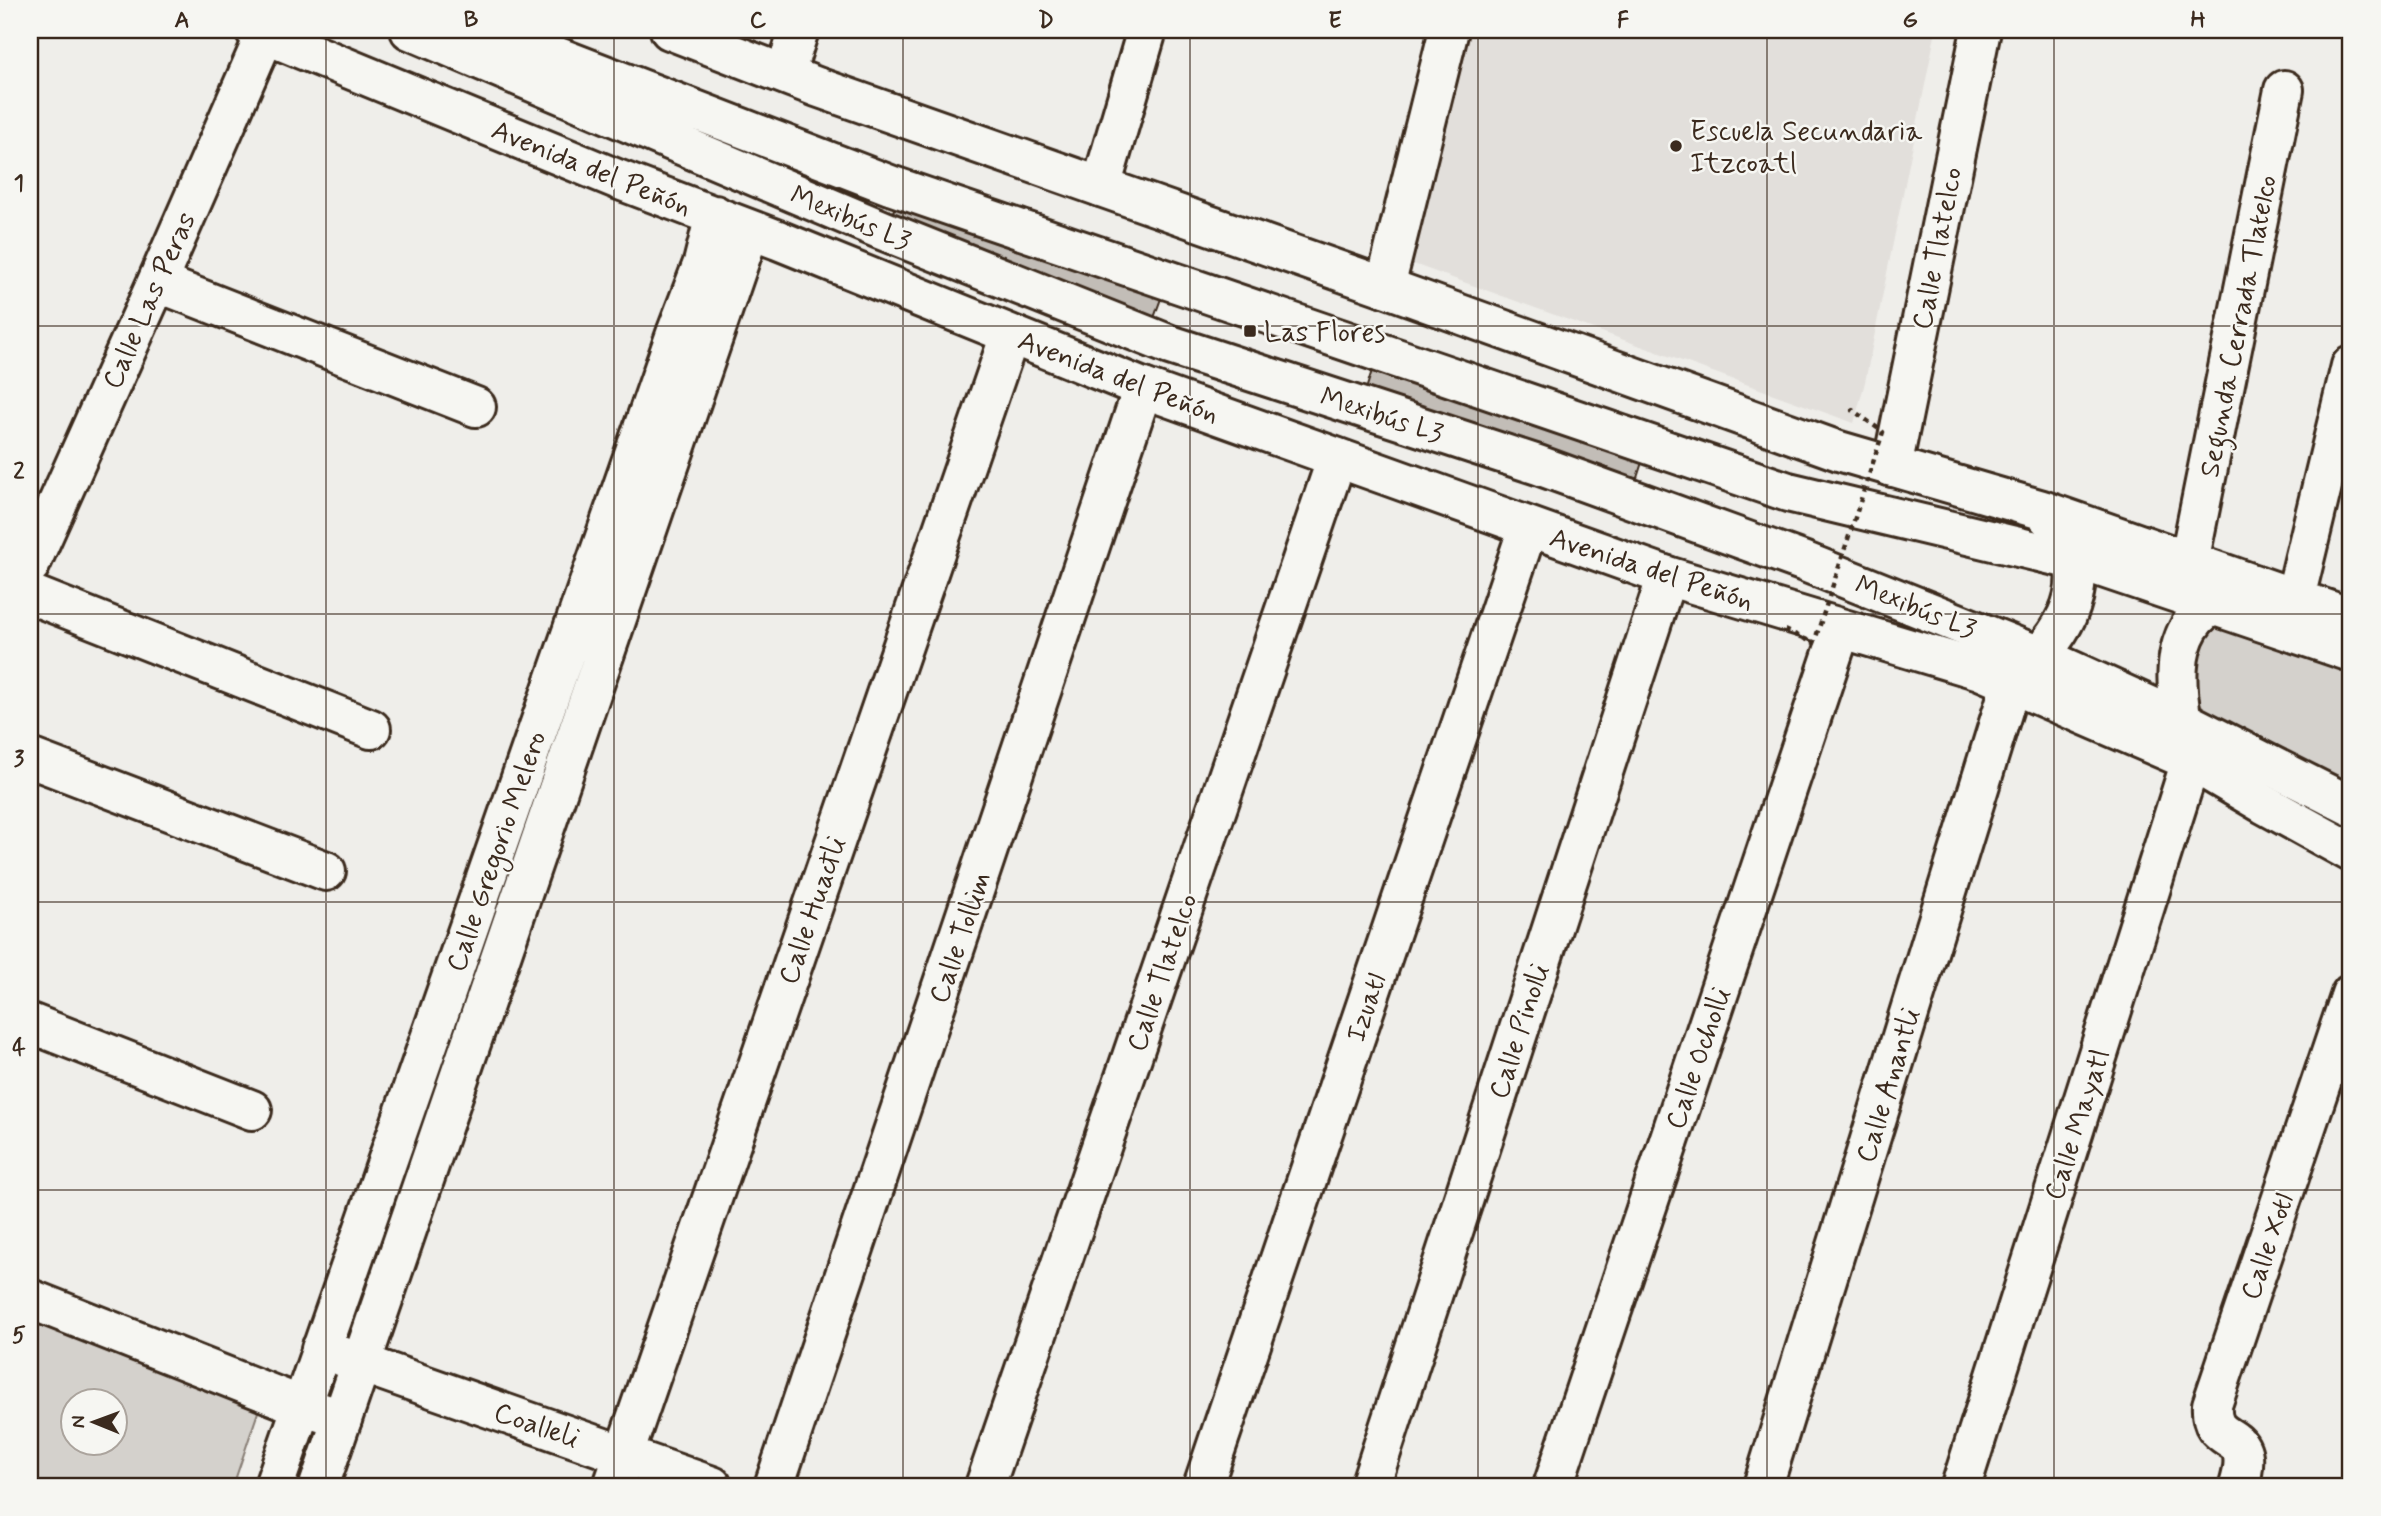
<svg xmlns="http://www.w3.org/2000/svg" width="2381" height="1516" viewBox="0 0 2381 1516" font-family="Mynerve,sans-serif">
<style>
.built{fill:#e2dfdb}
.green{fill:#d4d1cc;stroke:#887e75;stroke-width:2;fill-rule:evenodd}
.building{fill:#c2bdb7;stroke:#3b2a1e;stroke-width:2}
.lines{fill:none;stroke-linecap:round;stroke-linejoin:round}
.minor-casing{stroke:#3b2a1e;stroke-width:44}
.major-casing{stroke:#3b2a1e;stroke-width:44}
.minor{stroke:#f6f6f2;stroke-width:38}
.major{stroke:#f6f6f2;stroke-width:38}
.path-bridge{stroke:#3b2a1e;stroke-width:4.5;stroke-dasharray:5 5;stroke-linecap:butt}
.grid{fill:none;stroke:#3b2a1e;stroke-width:2;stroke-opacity:0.55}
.poi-dot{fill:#3b2a1e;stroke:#f6f6f2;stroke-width:2.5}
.labels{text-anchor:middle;stroke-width:5;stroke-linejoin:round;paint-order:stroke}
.poi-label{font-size:28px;fill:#3b2a1e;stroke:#f6f6f2;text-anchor:start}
.street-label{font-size:28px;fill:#3b2a1e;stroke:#f6f6f2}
.neatline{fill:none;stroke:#3b2a1e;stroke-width:2.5}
.grid-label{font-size:23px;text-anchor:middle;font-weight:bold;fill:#3b2a1e}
</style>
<rect width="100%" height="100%" fill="#efeeea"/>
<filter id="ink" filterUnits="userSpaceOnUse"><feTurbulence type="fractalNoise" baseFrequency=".0143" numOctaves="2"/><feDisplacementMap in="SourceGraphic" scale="14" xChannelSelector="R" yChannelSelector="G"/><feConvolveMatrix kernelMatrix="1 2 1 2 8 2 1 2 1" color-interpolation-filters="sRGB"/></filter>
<g filter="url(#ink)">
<path class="built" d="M1469,30H1936L1865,382L1854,423L1408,262Z"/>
<path class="green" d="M2230,616L2351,627V832L2257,778L2212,722L2196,697L2194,670L2200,643L2211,628Z
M30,1319L259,1409L233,1486H30ZM74,1400H116V1442H74Z"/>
<path class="building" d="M901,191L1163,293L1151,326L888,225Z
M1374,364L1645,453L1635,484L1364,396Z"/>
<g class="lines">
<defs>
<path id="minor" d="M410,30L882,230L1170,345L1538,465L1805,562L2042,657L2181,720L2351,806
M488,30L890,185L1788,492L2094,565L2351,652
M785,74L799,30
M1101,187L1147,30
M157,282L476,407
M1385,287L1449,30
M1892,467L1981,30
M2189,562L2284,90
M30,565L157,282L265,35
M30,594L371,729
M2295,598L2351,366
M30,758L326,871
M30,1023L252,1110
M30,1299L301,1406L342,1419
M321,1349L712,1486
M613,1486L1010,335
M774,1486L1143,388
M985,1486L1337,458
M1203,1486L1528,528
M1370,1486L1667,576
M1553,1486L1841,629
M1763,1486L2011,684
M1961,1486L2191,761
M2239,1486C2258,1422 2209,1452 2212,1405L2351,994"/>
<path id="major" d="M255,30L617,179L778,240L1143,388L1667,576L1980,670L2191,761L2264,804L2351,852
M670,30L817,87L1385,287L1839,451L2042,510L2351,618
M2011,684C2055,644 2100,592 2060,530C2055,523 2047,517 2042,510
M2191,761C2178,708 2157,625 2225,599C2240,594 2256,590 2272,593
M274,1486L677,331L703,263L715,215
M319,1486L750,230"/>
</defs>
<use href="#minor" class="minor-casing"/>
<use href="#major" class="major-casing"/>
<use href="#minor" class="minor"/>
<use href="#major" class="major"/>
<path class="path-bridge" d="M1785,630L1814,643L1883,432L1851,409"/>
</g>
</g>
<path class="grid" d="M326,30V1486M614,30V1486M903,30V1486M1190,30V1486M1478,30V1486M1767,30V1486M2054,30V1486M30,326H2351M30,614H2351M30,902H2351M30,1190H2351"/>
<g class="poi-dot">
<circle cx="1676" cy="146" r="7"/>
<rect x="1243" y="324" width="14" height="14" rx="3.5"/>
</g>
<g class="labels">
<g class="poi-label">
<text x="1690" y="140">Escuela Secundaria<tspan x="1690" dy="32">Itzcoatl</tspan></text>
<text x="1264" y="341">Las Flores</text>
</g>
<g class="street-label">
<text transform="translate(592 167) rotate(22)" y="10">Avenida del Peñón</text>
<text transform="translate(851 217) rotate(23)" y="10">Mexibús L3</text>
<text transform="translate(1936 248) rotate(-79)" y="10">Calle Tlatelco</text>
<text transform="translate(148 300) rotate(-66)" y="10">Calle Las Peras</text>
<text transform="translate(2237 326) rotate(-79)" y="10">Segunda Cerrada Tlatelco</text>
<text transform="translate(1119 376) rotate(21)" y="10">Avenida del Peñón</text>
<text transform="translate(1382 414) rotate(18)" y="10">Mexibús L3</text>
<text transform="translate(1652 568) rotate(18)" y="10">Avenida del Peñón</text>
<text transform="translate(1916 606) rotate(22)" y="10">Mexibús L3</text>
<text transform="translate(495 851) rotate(-71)" y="10">Calle Gregorio Melero</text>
<text transform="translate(811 910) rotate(-71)" y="10">Calle Huactli</text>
<text transform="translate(959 937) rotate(-71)" y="10">Calle Tollim</text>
<text transform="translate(1161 972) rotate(-71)" y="10">Calle Tlatelco</text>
<text transform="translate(1365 1007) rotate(-71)" y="10">Izuatl</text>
<text transform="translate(1518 1031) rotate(-72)" y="10">Calle Pinolli</text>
<text transform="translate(1697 1058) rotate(-71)" y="10">Calle Ocholli</text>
<text transform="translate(1887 1085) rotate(-73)" y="10">Calle Anantli</text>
<text transform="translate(2076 1124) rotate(-72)" y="10">Calle Mayatl</text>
<text transform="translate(2266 1246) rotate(-71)" y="10">Calle Xotl</text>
<text transform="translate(537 1424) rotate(19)" y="10">Coalleli</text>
</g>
</g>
<rect width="2381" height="1516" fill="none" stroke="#f6f6f2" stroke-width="77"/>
<g transform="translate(94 1422) rotate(271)"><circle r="33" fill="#f6f6f2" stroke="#aba49d" stroke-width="2"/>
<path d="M0-5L12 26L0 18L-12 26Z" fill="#3b2a1e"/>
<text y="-10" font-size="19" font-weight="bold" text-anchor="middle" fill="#3b2a1e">N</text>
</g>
<rect x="38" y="38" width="2304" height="1440" class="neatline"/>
<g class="grid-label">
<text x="182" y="27">A</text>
<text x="471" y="27">B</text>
<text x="758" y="27">C</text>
<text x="1046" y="27">D</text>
<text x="1335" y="27">E</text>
<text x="1623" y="27">F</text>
<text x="1910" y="27">G</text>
<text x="2198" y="27">H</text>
<text x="19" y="190">1</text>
<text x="19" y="478">2</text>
<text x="19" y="766">3</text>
<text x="19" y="1054">4</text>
<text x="19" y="1342">5</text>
</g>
</svg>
